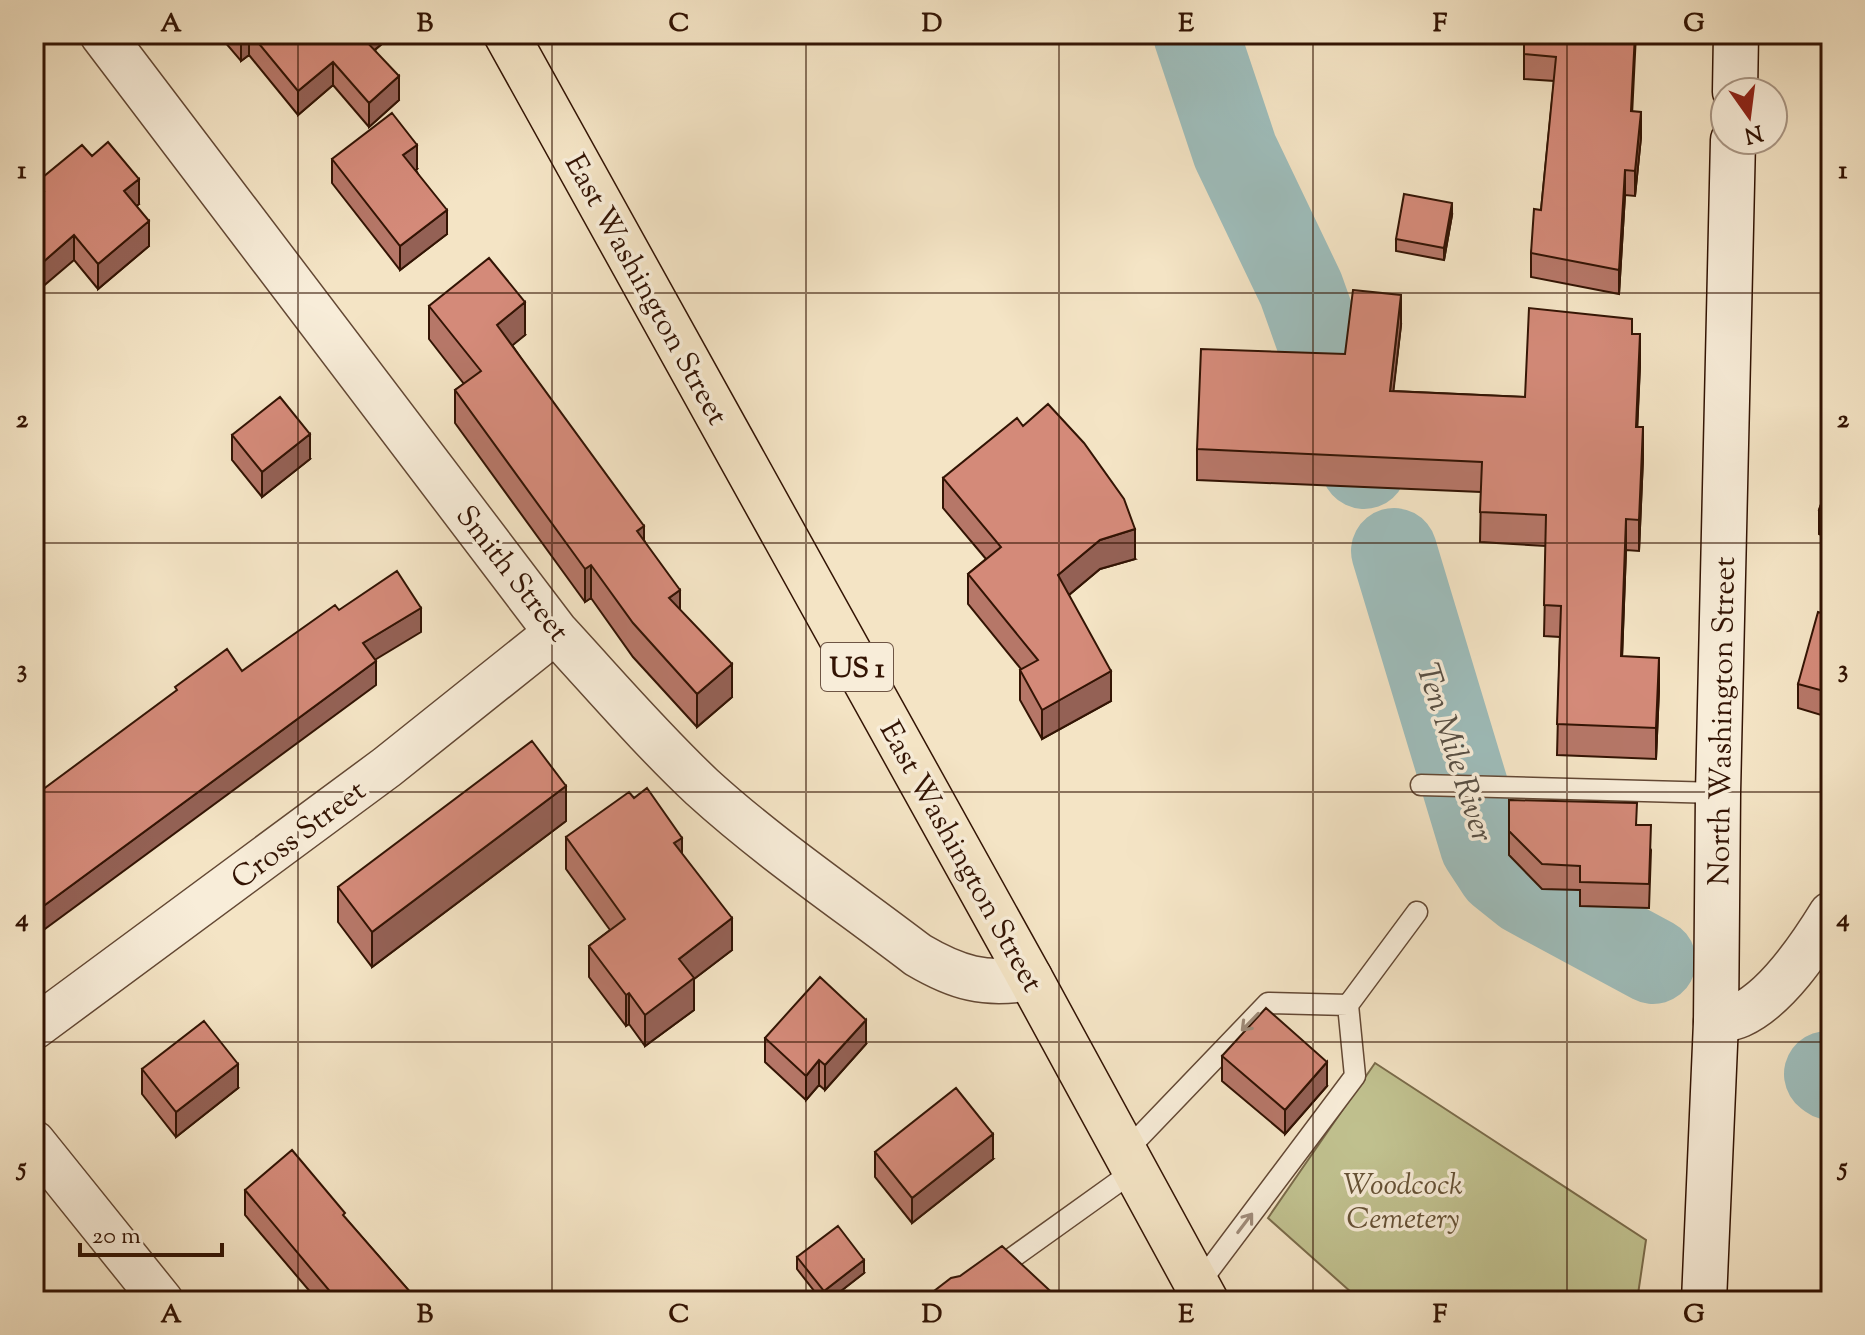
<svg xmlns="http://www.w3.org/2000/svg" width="1865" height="1335" viewBox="0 0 1865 1335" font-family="'Sorts Mill Goudy',serif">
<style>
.green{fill:#c1c290;stroke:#7a6b4a;stroke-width:2}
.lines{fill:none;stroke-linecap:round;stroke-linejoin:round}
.river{stroke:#9ebdbb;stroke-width:86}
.service-casing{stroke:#634834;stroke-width:23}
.minor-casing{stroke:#634834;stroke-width:45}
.tertiary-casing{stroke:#634834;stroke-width:47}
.secondary-casing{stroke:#331404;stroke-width:47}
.primary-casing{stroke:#331404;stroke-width:47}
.service{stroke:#f8edd9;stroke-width:20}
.minor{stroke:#f8edd9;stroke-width:42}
.tertiary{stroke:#f8edd9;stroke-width:44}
.secondary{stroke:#f8edd9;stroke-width:44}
.primary{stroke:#f4e4c5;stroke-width:44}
.wall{fill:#b67768;stroke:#331404;stroke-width:2}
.shaded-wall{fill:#946155;stroke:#331404;stroke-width:2}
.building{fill:#d48a79;stroke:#331404;stroke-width:2}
.oneway{stroke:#9f8b79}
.grid{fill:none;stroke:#331404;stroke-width:2;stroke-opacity:0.55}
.labels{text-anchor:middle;stroke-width:7;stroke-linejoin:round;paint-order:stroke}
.shield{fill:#f8edd9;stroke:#6e5544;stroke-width:2}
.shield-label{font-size:28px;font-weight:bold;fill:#331404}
.street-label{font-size:30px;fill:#331404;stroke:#f8edd9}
.park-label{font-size:30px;font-style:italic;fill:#655135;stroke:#f8edd9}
.water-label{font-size:32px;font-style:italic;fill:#584f44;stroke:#f8edd9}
.neatline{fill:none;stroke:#331404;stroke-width:3}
.grid-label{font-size:26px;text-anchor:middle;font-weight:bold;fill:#331404}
</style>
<rect width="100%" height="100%" fill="#f4e4c5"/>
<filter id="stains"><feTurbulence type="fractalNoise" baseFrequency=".0025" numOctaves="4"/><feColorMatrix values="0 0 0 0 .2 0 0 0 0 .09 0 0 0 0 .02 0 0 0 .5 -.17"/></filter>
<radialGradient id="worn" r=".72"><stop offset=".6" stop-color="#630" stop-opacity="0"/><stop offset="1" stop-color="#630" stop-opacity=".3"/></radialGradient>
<path class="green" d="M1375,1063L1646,1240L1637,1301H1361L1268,1218Z"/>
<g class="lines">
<path class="river" d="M1196,34L1235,151L1301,289L1364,466
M1394,551L1483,846L1500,872L1525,892L1653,961
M1827,1074L1831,1077"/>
<defs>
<path id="service" d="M1421,785L1718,793
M1125,1152L1268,1003L1348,1005
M1198,1285L1355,1076L1348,1005L1417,912
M952,1301L1135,1170"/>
<path id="minor" d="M34,1028L387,767L556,632
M34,1142L162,1301"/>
<path id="tertiary" d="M102,34L556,632C604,684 650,738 702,787C769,848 846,900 918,955C957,978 985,986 1030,978
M1716,1022C1724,1020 1733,1018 1740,1015C1777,998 1810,948 1831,914"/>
<path id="secondary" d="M1735,92L1736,34
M1704,1301L1716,1022L1718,793L1733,140"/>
<path id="primary" d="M506,34L1030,978L1206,1301"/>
</defs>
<use href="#service" class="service-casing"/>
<use href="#minor" class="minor-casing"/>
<use href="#tertiary" class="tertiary-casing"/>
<use href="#secondary" class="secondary-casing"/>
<use href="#primary" class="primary-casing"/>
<use href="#service" class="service"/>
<use href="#minor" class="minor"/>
<use href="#tertiary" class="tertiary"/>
<use href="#secondary" class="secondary"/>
<use href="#primary" class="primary"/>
</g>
<path class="wall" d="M218,34H383V43L375,50L399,100L369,127L333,85L298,115L249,55L241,61Z
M1524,34L1632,111L1641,137L1635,196L1625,195L1619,294L1531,277V253L1541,210L1554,81L1524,79Z
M92,156L139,204L136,206L149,246L98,289L74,260L37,197V182Z
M332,159L417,169L416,170L447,234L400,270L332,183Z
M1452,215L1444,260L1396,251V239Z
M429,306L525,335L512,345L644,540L680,610L732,697L697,727L633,657L591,598L585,602L455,423V390L464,384L429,339Z
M1401,325L1393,391L1525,397L1632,334L1640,365L1637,427L1643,458L1639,551L1626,550L1622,656L1659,689L1656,759L1557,755L1560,637L1544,636L1546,546L1480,542L1481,492L1197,480V449L1345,354Z
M232,435L310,459L262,497L232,460Z
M1831,476V539L1819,534V510Z
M943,478L1135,559L1100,569L1069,595L1111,701L1042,739L1020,700V670L1021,669L968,604V574L986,559L943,508Z
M1831,616V718L1798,708V684Z
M1509,800L1637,825L1651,850L1649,908L1580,906V890L1542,889L1509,855Z
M566,821L372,967L338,922V887Z
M566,837L682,854L732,950L694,979V1010L645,1046L629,1024L626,1026L589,977V946L610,930L566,869Z
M765,1038L866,1044L825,1090L819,1085L806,1100L765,1062Z
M1222,1056L1327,1086L1285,1134L1222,1081Z
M142,1069L238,1088L176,1137L142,1094Z
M875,1152L993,1159L912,1223L875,1177Z
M245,1190L345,1218L418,1301H318L245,1215Z
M1831,1234V1279H1829Z
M797,1257L864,1273L828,1301H822L797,1269Z"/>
<path class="shaded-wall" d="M245,34H249V55L241,61V38Z
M366,34H383V43L362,60V37Z
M1635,34H1636L1631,136V111Z
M333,62V85L298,115V91Z
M399,76V100L369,127V103Z
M1641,112V137L1635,196V171Z
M417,145V169L403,179V155Z
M1625,170V195L1619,294V270Z
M139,179V204L124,216V191Z
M1452,203V215L1444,260V248Z
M447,210V234L400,270V246Z
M149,221V246L98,289V264Z
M74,235V260L34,294V270Z
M1401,295V325L1390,421V391Z
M525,302V335L497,358V325Z
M1640,334V365L1636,458V427Z
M1643,427V458L1639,551V520Z
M310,434V459L262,497V472Z
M1626,519V550L1621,687V656Z
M644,526V559L637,531Z
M1135,529V559L1100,569L1058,604V575L1100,540Z
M591,565V598L585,602V569Z
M680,590V623L669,598Z
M421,608V632L363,667V643Z
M1659,658V689L1656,759V728Z
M376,661V685L34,937V913Z
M732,664V697L697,727V694Z
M1111,671V701L1042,739V710Z
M566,786V821L372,967V932Z
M682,838V869L674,843Z
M732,918V950L694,979V1010L645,1046V1015L679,959Z
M629,993V1024L626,1026V995Z
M866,1020V1044L825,1090V1065Z
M819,1060V1085L806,1100V1076Z
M1327,1062V1086L1285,1134V1110Z
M238,1064V1088L176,1137V1112Z
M993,1134V1159L912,1223V1198Z
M864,1260V1273L828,1301H824V1291Z"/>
<path class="building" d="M251,34H366L362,37L399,76L369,103L333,62L298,91Z
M1524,34H1635L1631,111L1641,112L1635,171L1625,170L1619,270L1531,253L1534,209L1541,210L1556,57L1524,54Z
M392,113L417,145L403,155L447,210L400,246L332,159Z
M108,142L139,179L124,191L149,221L98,264L74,235L34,270V199L44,191L37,182L82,145L92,156Z
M1404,194L1452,203L1444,248L1396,239Z
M489,258L525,302L497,325L644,526L637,531L680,590L669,598L732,664L697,694L633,623L591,565L585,569L455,390L481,371L429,306Z
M1353,290L1401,295L1390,391L1525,397L1529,308L1632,319V334H1640L1636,427H1643L1639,520L1626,519L1621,656L1659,658L1656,728L1557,724L1561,606L1544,605L1546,515L1480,512L1482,462L1197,449L1201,349L1345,354Z
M280,397L310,434L262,472L232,435Z
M1048,404L1084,443L1124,499L1135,529L1100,540L1058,575L1111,671L1042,710L1020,670L1038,660L968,574L1001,547L943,478L1017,418L1023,426Z
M1831,476V514L1819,510Z
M397,571L421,608L363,643L376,661L34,913V796L177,690L175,687L227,649L242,671L335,605L339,610Z
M1818,612L1831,616V693L1798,684Z
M532,741L566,786L372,932L338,887Z
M647,788L682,838L674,843L732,918L679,959L694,978L645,1015L629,993L626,995L589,946L625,919L566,837L629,792L634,798Z
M1509,800L1637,803L1636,825H1651L1649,884L1580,882V866L1542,864L1509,831Z
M820,977L866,1020L825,1065L819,1060L806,1076L765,1038Z
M1266,1008L1327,1062L1285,1110L1222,1056Z
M204,1021L238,1064L176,1112L142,1069Z
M956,1088L993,1134L912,1198L875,1152Z
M292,1150L345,1213L343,1215L418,1301H338L245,1190Z
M838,1226L864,1260L824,1291L797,1257Z
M1002,1246L1061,1301H921L951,1278L960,1276Z"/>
<defs><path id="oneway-shaft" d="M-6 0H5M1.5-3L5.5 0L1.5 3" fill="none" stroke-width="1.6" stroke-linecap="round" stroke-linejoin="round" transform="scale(2)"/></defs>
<g class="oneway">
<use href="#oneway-shaft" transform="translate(1250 1022) rotate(134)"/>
<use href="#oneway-shaft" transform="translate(1245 1223) rotate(-53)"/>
</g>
<path class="grid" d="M298,34V1301M552,34V1301M806,34V1301M1059,34V1301M1313,34V1301M1567,34V1301M34,293H1831M34,543H1831M34,792H1831M34,1042H1831"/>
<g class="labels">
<rect class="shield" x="821" y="643" width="72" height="48" rx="6"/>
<g class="shield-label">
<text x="857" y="677">US 1</text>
</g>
<g class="street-label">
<text transform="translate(647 289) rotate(61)" y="10">East Washington Street</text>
<text transform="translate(513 573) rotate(52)" y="10">Smith Street</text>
<text transform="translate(1721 721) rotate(-89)" y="10">North Washington Street</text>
<text transform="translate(298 834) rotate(-37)" y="10">Cross Street</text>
<text transform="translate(962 856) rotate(61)" y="10">East Washington Street</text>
</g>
<g class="park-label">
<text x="1403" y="1194">Woodcock<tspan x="1403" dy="34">Cemetery</tspan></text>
</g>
<g class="water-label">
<text transform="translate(1456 752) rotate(72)" y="11">Ten Mile River</text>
</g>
</g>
<rect width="1865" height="1335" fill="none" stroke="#f4e4c5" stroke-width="88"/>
<g transform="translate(1749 116) rotate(166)"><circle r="38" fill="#f8edd9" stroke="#a99684" stroke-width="2"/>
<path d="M0-6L14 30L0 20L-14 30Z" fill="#8f2418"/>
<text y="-12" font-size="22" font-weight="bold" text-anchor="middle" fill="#331404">N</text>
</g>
<path d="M80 1243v12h142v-12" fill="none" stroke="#331404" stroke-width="4"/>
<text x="92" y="1243" font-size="24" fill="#331404" stroke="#f8edd9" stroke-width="6" paint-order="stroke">20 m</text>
<rect x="44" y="44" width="1777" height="1247" class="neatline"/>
<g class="grid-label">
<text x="171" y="31">A</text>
<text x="425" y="31">B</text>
<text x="679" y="31">C</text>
<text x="932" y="31">D</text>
<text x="1186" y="31">E</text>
<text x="1440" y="31">F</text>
<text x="1694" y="31">G</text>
<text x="22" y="178">1</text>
<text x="1843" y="178">1</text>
<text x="22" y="427">2</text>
<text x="1843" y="427">2</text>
<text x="22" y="677">3</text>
<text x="1843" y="677">3</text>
<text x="22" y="926">4</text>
<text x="1843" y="926">4</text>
<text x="22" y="1175">5</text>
<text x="1843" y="1175">5</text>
<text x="171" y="1322">A</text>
<text x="425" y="1322">B</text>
<text x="679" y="1322">C</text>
<text x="932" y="1322">D</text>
<text x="1186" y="1322">E</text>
<text x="1440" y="1322">F</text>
<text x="1694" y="1322">G</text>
</g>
<rect width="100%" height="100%" filter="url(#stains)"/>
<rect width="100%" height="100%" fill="url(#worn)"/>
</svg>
